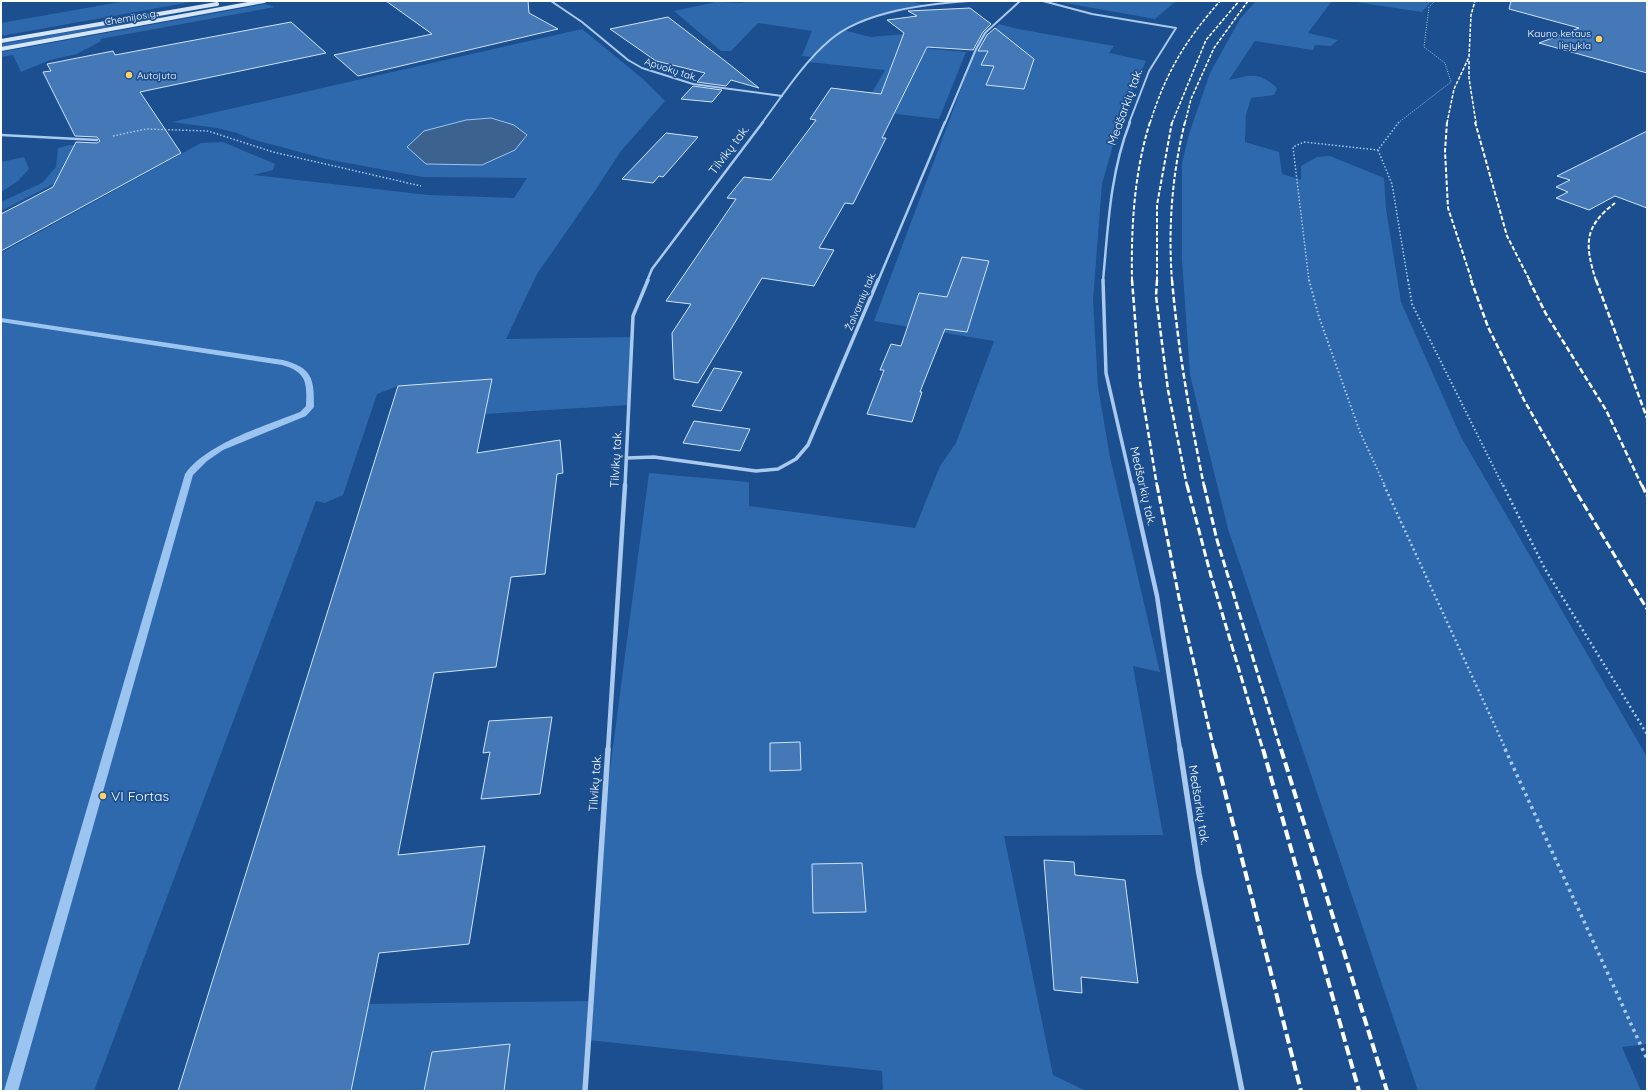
<svg xmlns="http://www.w3.org/2000/svg" width="1648" height="1092" viewBox="0 0 1648 1092" font-family="Quicksand,sans-serif">
<style>
.green{fill:#2e69ad;fill-rule:evenodd}
.water{fill:#3c6290;stroke:#9cc4f0}
.lines{fill:none;stroke-linecap:round;stroke-linejoin:round}
.stream{fill:#9cc4f0;fill-rule:evenodd}
.building{fill:#4478b7;stroke:#cfe3fa}
.path-far4{stroke:#a9c9ee;stroke-width:1;stroke-dasharray:1 1.5;stroke-linecap:butt}
.path-far3{stroke:#a9c9ee;stroke-width:1.5;stroke-dasharray:1.5 2;stroke-linecap:butt}
.path-far2{stroke:#a9c9ee;stroke-width:2;stroke-dasharray:1.5 2.5;stroke-linecap:butt}
.path-far1{stroke:#a9c9ee;stroke-width:2.5;stroke-dasharray:2 3;stroke-linecap:butt}
.path{stroke:#a9c9ee;stroke-width:3.5;stroke-dasharray:3 4;stroke-linecap:butt}
.minor-far4{stroke:#a9c9ee;stroke-width:2}
.minor-far3{stroke:#a9c9ee;stroke-width:2.5}
.minor-far2{stroke:#a9c9ee;stroke-width:3.5}
.minor-far1{stroke:#a9c9ee;stroke-width:4.5}
.minor{stroke:#a9c9ee;stroke-width:5.5}
.secondary{stroke:#d6e6fa;stroke-width:4}
.rail-far4{stroke:#fff;stroke-width:1.5;stroke-dasharray:3.5 1.5;stroke-linecap:butt}
.rail-far3{stroke:#fff;stroke-width:2;stroke-dasharray:4.5 2;stroke-linecap:butt}
.rail-far2{stroke:#fff;stroke-width:2.5;stroke-dasharray:6 2.5;stroke-linecap:butt}
.rail-far1{stroke:#fff;stroke-width:3;stroke-dasharray:8 3;stroke-linecap:butt}
.rail{stroke:#fff;stroke-width:4;stroke-dasharray:10 4;stroke-linecap:butt}
.poi-dot{fill:#ffd166;stroke:#1b4f8f;stroke-width:1.5}
.labels{text-anchor:middle;stroke-width:3.5;stroke-linejoin:round;paint-order:stroke}
.far-street-label{font-size:10px;fill:#fff;stroke:#1b4f8f}
.far-poi-label{font-size:10px;fill:#fff;stroke:#1b4f8f;text-anchor:end}
.street-label{font-size:12px;fill:#fff;stroke:#1b4f8f}
.near-poi-label{font-size:14px;fill:#fff;stroke:#1b4f8f;text-anchor:start}
</style>
<rect width="100%" height="100%" fill="#1b4f8f"/>
<path class="green" d="M126,1H197L1,36V23Z
M751,1H912L926,6C898,12 870,17 843,30L871,37L916,33L911,47L966,52L939,119L862,110L885,70L808,62L812,57L802,56L812,31L758,23L731,51H721L674,11L716,2L740,3Z
M1054,1H1176L1155,19Z
M1256,1H1332L1308,33L1338,40L1331,46L1315,45L1313,50L1255,41L1229,80C1251,75 1258,71 1277,88L1274,95L1251,98L1246,115L1245,142L1279,152L1282,174L1301,180V166L1317,157L1330,156L1384,178L1386,209L1401,302L1461,437L1647,757V1044L1622,1047L1641,1091H1418L1228,529L1190,375L1182,260V163L1189,134L1210,73L1240,19Z
M1349,1H1432L1422,12Z
M265,4L275,7L100,39L101,41L77,54L50,60L21,72L13,55L1,57V52Z
M156,16L162,17L1,47V44Z
M999,24L1018,29L1114,46L1109,53L1146,61L1123,110L1102,184L1093,300L1098,387L1110,457L1160,672L1133,666L1163,835L1004,836L1053,1075L1086,1091H883L882,1071L588,1040L585,1091H351L368,1004L591,1001L602,830L649,473L749,482V506L915,528L940,466L956,443L994,341L874,321L976,49L985,33H990Z
M582,29L643,79L665,101L621,151L594,192L537,274L506,339L632,337L629,405L485,414L492,380L398,386L377,394L343,495L325,503L316,501L94,1091H1V253L201,143L223,142L275,164L273,170L253,175L428,195L514,198L527,178L423,177L326,159L251,139L237,133L217,128L172,122ZM491,118L514,125L527,136L515,150L466,120Z
M70,145L124,148L1,211V202L42,183L56,167L58,148Z
M24,157L29,169L18,181L1,192V162Z"/>
<path class="water" d="M491,118L514,125L527,135L515,150L482,165L426,164L407,147L424,131L466,120Z"/>
<g class="lines">
<path class="stream" d="M1,318L283,360C313,368 314,379 314,407L306,416L223,450L207,461L193,475L18,1091H4L185,474C207,443 265,426 300,412L306,406C307,383 307,372 282,365L1,322Z"/>
</g>
<path class="building" d="M386,1H528L529,13L558,29L358,76L334,55L432,34Z
M1511,1H1647V73L1539,43L1579,28L1509,9Z
M970,8L991,24L983,32L973,50L927,47L882,138H886L853,204L845,203L819,248L834,250L814,286L762,278L698,383L674,379L672,333L691,304L666,301L736,199L727,198L744,177L771,180L816,120L810,119L831,88L881,94L904,33L887,20L917,16L908,11Z
M668,17L729,64L759,88L731,80L726,86L697,82L705,73L656,61L610,29Z
M291,22L326,53L140,92L181,153L1,251V214L53,187L76,142L97,143L100,141L97,137L75,136L43,72L51,71L47,64L113,51L115,55Z
M995,28L1034,59L1024,89L986,85L994,66L981,65L988,51H978L987,35Z
M693,86L722,90L712,102L681,99Z
M1647,131V208L1615,196L1589,210L1556,198L1568,192L1556,187L1570,180L1557,176Z
M666,133L698,137L663,177L659,176L653,183L622,179Z
M962,257L989,261L967,332L945,329L920,392H922L912,422L867,414L884,370H880L891,344L901,346L919,293L947,297Z
M714,368L742,372L721,411L692,406Z
M492,379L477,453L560,440L563,473L557,474L545,574L511,577L496,667L434,673L398,855L485,846L469,944L379,953L351,1091H178L398,386Z
M694,421L750,429L740,451L683,443Z
M552,717L540,794L481,799L490,752L483,753L489,721Z
M800,742L801,770L770,771V743Z
M1044,860L1074,862L1075,875L1125,880L1138,983L1081,977L1082,993L1054,990Z
M862,863L866,912L813,913L812,864Z
M510,1044L504,1091H424L432,1052Z"/>
<g class="lines">
<path class="path-far4" d="M1398,123L1451,82L1445,63L1424,47L1429,7L1435,1"/>
<path class="path-far3" d="M1399,122L1378,150L1392,184L1408,281
M113,136L146,129L208,131L273,152L421,186
M1309,281L1293,147L1304,142L1378,150"/>
<path class="path-far2" d="M1309,280L1319,317L1360,432L1385,486
M1408,280L1412,304L1503,486"/>
<path class="path-far1" d="M1384,485L1506,750
M1503,485L1545,569L1647,734"/>
<path class="path" d="M1505,749L1647,1059"/>
<path class="minor-far4" d="M551,1L582,22L628,60L642,68L693,84L782,96
M1043,1L1092,14L1176,28L1149,71L1129,123
M762,123C783,95 803,63 830,40C864,11 926,4 969,1
M945,123L976,49L985,33L1020,1"/>
<path class="minor-far3" d="M1,135L97,140
M647,281L652,269L763,122
M878,281L945,122
M1103,281C1108,227 1110,173 1130,122"/>
<path class="minor-far2" d="M1103,280L1106,373L1132,486
M627,458L654,457L756,471L778,469L796,459L808,445L878,280
M625,486L633,316L648,280"/>
<path class="minor-far1" d="M1132,485L1157,596L1180,750
M608,750L625,485"/>
<path class="minor" d="M1180,749L1199,874L1242,1091
M585,1091L608,749"/>
<path class="secondary" d="M1,41L217,4
M1,49L264,1"/>
<path class="rail-far4" d="M1469,61V78L1476,123
M1150,123C1166,72 1185,41 1220,1
M1172,123L1206,40L1239,1
M1185,123L1191,99L1214,48L1248,1
M1447,123L1454,89L1469,57L1471,15L1475,1"/>
<path class="rail-far3" d="M1447,122L1445,151L1448,208L1472,281
M1475,122L1507,236L1530,281
M1132,281C1131,228 1134,173 1150,122
M1157,281V205L1172,122
M1172,281C1168,228 1172,174 1185,122
M1596,281C1585,245 1583,227 1615,203"/>
<path class="rail-far2" d="M1132,280L1140,382L1157,486
M1157,280L1156,296L1168,390L1187,486
M1172,280C1178,349 1190,417 1204,486
M1471,280L1488,327L1524,400L1573,486
M1529,280L1546,314L1606,410L1642,486
M1596,280L1647,418"/>
<path class="rail-far1" d="M1157,485L1180,603L1214,750
M1187,485L1211,576L1263,750
M1204,485L1217,540L1281,750
M1572,485L1647,609
M1642,485L1647,496"/>
<path class="rail" d="M1214,749L1301,1091
M1263,749L1359,1091
M1281,749L1387,1091"/>
</g>
<g class="poi-dot">
<circle cx="1599" cy="39" r="4"/>
<circle cx="129" cy="75" r="4"/>
<circle cx="103" cy="796" r="4"/>
</g>
<g class="labels">
<g class="far-street-label">
<text transform="translate(131 17) rotate(-10)" y="4">Chemijos g.</text>
<text transform="translate(671 69) rotate(18)" y="4">Apuokų tak.</text>
<text transform="translate(860 301) rotate(-67)" y="4">Žalvarnių tak.</text>
</g>
<g class="far-poi-label">
<text x="1591" y="37">Kauno ketaus<tspan x="1591" dy="12">liejykla</tspan></text>
<text x="137" y="79" text-anchor="start">Autojuta</text>
</g>
<g class="street-label">
<text transform="translate(1125 107) rotate(-70)" y="4">Medšarkių tak.</text>
<text transform="translate(729 150) rotate(-53)" y="4">Tilvikų tak.</text>
<text transform="translate(616 459) rotate(-87)" y="4">Tilvikų tak.</text>
<text transform="translate(1143 486) rotate(77)" y="4">Medšarkių tak.</text>
<text transform="translate(595 783) rotate(-86)" y="4">Tilvikų tak.</text>
<text transform="translate(1199 805) rotate(81)" y="4">Medšarkių tak.</text>
</g>
<g class="near-poi-label">
<text x="111" y="801">VI Fortas</text>
</g>
</g>
<rect width="1648" height="1092" fill="none" stroke="#ffffff" stroke-width="4"/>
</svg>
